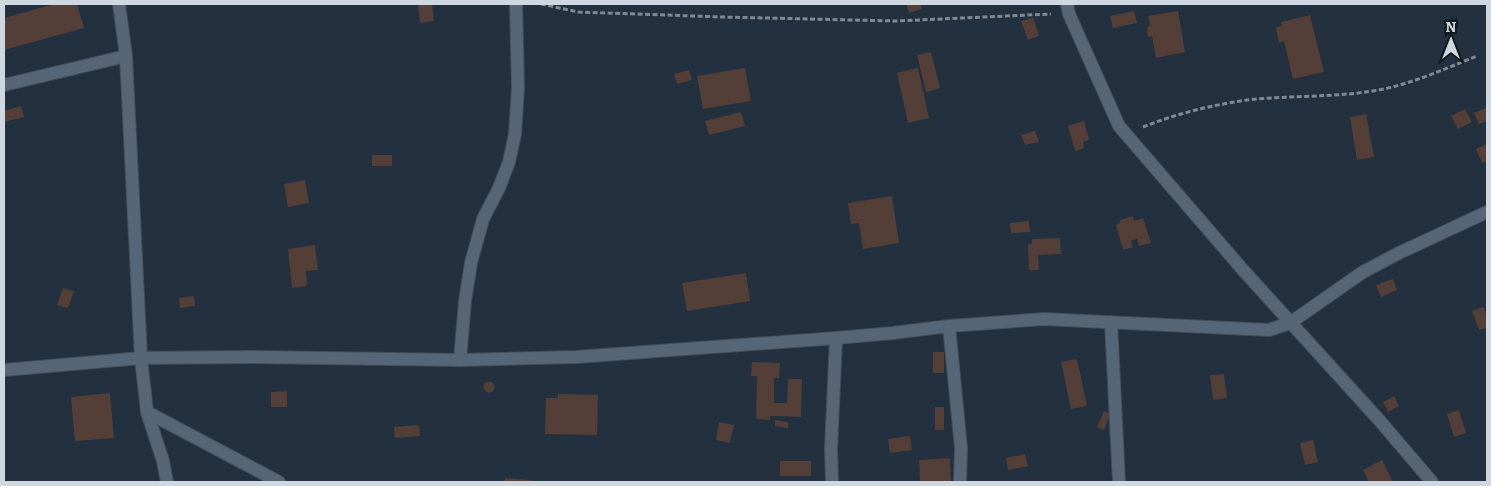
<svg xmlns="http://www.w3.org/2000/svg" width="1491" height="486" viewBox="0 0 1491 486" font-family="Bitter,serif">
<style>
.building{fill:#533e38}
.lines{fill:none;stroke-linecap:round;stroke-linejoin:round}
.minor-casing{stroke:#434e5a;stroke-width:14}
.path{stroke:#7e8995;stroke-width:3;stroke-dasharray:5 2.5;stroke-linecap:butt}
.minor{stroke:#576676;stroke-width:12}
</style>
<rect width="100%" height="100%" fill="#23303f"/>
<path class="building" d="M54,4H77L84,28L4,50V18Z
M418,4H432L434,21L420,23Z
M906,4H921L922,9L909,13Z
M1134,11L1137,23L1113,28L1110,16Z
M1178,11L1185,52L1156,58L1152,36L1148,37L1147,27L1150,26L1148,16Z
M1310,15L1324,72L1293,79L1284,41L1279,43L1276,27L1282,26L1281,22Z
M1033,18L1039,36L1028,40L1021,21Z
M931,52L940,88L926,92L917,55Z
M745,68L751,101L703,109L697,76Z
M918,68L929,118L908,123L897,73Z
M689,70L692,80L677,84L674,74Z
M21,106L24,117L4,122V111Z
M1486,108L1487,121L1479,124L1474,113Z
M1465,109L1472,122L1458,129L1451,116Z
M741,112L745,126L709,135L705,121Z
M1366,114L1374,157L1357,160L1350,117Z
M1084,121L1089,140L1083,142L1084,148L1075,151L1068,126Z
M1035,131L1039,142L1025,145L1021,135Z
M1487,144V161L1482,163L1476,149Z
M372,155H392V166H372Z
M305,180L309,203L288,207L284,184Z
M892,196L899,243L863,249L859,223L851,224L848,203Z
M1133,216L1134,221L1143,218L1151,243L1139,246L1137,239L1131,241L1133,247L1123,250L1116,225L1120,223V220Z
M1029,221L1030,232L1011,233L1010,223Z
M1060,238L1061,254L1038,255L1039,270H1029L1028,244H1032V239Z
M315,245L318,270L306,271L307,286L292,288L288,249Z
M746,273L750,301L687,311L682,283Z
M1393,279L1397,290L1381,297L1376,285Z
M63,288L74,291L68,308L57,305Z
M194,296L195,306L180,308L179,298Z
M1484,307L1487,317V328L1479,330L1472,311Z
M933,352H944V373H933Z
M1077,359L1087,406L1071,409L1061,362Z
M752,362L780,363L779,378H774V403H787L788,379H802L801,417L770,416V420L756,419L757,376H751Z
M1224,374L1227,398L1213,400L1210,375Z
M483.5 387a5.5 5.5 0 1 1 11 0a5.5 5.5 0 1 1-11 0Z
M287,391V407H271V392Z
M110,393L114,438L75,441L71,397Z
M558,394L598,395L597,435L545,434L546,398H558Z
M1394,396L1399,406L1388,412L1383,402Z
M935,407H944V430H935Z
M1459,410L1466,433L1454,437L1447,414Z
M1104,411L1110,414L1104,430L1097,427Z
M775,420L788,422V428L775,426Z
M719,422L734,425L730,443L716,440Z
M419,425L420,436L395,438L394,427Z
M910,436L912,450L890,453L888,439Z
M1313,440L1318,462L1305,465L1300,443Z
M1025,454L1028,466L1008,470L1006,458Z
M950,458L951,482H920L919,460Z
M1382,460L1393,482H1369L1363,470Z
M780,461H811V476H780Z
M505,478L531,480V482H504Z"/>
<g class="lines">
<defs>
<path id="minor" d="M119,4L126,56L141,358L147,412L163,461L167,482
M1067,4L1069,14L1119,126L1243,270L1380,421L1432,482
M4,85L126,56
M1111,322L1119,482
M949,326L961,448L960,482
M460,360L465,301L471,263L483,219L499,188L509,162L515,134L518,88L516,4
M4,370L141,358L250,357L460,360L576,357L836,338L893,333L949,326L1044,319L1269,330L1290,323L1363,272L1399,253L1487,212
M147,412L279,482
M832,482L831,449L836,338"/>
</defs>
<use href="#minor" class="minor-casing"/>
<path class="path" d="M541,4L578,12L722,17L896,21L1051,14
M1143,127C1175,114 1212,105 1247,100C1292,95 1339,98 1384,89C1416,82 1447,68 1477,56"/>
<use href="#minor" class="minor"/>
</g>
<rect width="1491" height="486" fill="none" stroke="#cfd8e1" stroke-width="10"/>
<g transform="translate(1451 40)" stroke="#12181e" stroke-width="4" paint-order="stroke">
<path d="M0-4L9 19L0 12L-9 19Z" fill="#cfd8e1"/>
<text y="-8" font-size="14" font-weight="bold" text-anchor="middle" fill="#cfd8e1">N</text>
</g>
</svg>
